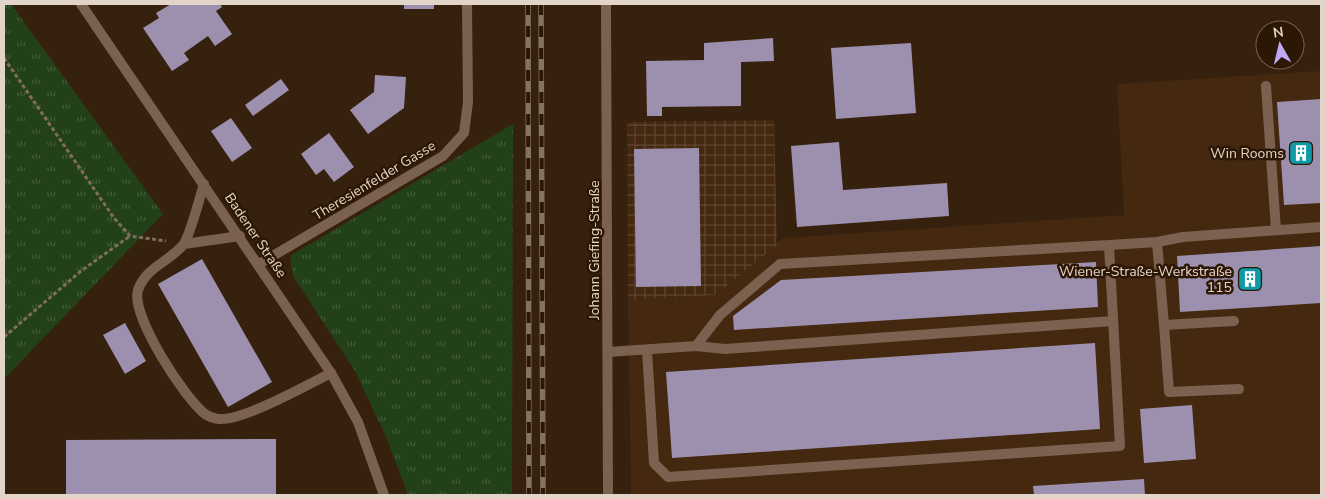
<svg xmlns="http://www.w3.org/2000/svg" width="1325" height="499" viewBox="0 0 1325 499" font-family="'Nunito Sans',sans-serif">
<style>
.built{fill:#442810}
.industrial{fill:url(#industrial-grid)}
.grass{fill:url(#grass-tufts)}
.building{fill:#9c90ae}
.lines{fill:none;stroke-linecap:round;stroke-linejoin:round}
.path{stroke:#806d5e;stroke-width:3;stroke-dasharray:4 2.5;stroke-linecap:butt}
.service{stroke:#7b614f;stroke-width:10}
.minor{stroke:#7b614f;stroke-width:10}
.tertiary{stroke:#7b614f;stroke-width:10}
.rail-casing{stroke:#847263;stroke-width:5.5}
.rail{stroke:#2c1705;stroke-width:4;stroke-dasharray:11;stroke-linecap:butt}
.labels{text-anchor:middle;stroke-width:5;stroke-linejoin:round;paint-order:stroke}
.poi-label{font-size:14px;fill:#e3d4c9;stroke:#2c1705;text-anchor:end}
.street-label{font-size:14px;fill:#e3d4c9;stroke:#2c1705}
</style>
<defs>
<pattern id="industrial-grid" width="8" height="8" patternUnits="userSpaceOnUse" patternTransform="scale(1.25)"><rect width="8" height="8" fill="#442810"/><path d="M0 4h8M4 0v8" fill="none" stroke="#5f4631"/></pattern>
<pattern id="grass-tufts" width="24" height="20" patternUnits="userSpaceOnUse" patternTransform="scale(1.25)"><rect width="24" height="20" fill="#234118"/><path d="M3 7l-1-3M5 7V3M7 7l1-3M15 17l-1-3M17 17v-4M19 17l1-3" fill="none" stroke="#435c38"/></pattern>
</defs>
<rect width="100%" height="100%" fill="#36200e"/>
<path class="built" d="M1321,71V495H631L628,300L715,295L783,238L1124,215L1117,84Z"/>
<path class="industrial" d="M774,120L777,245L715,295L628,300L627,122Z"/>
<path class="grass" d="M4,4H11L163,214L4,379Z
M513,124L512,495H408L387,439L355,371L293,276L290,256Z"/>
<path class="building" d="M171,4H220L222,7L216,11L232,34L215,46L208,36L184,53L189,60L172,71L143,28L159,18L156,13Z
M404,4H434V9H404Z
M773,38L774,61L741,62V106L662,107V116H647L646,61L704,60V43Z
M911,43L916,113L836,119L831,48Z
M375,75L406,77L404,108L368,134L350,110L374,92Z
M281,79L289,90L253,116L245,105Z
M1321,99V203L1284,205L1277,102Z
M231,118L252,148L232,162L211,131Z
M329,133L354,167L334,182L324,169L316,175L301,154Z
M839,142L843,190L947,183L949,216L797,227L791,146Z
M699,148L701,286L636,287L634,149Z
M1321,246V303L1180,312L1177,256Z
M202,259L272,382L228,407L158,284Z
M1096,262L1098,307L734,330L733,316L781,280Z
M125,323L146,361L125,374L103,335Z
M1095,343L1100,429L672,458L666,372Z
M1192,405L1196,459L1144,463L1140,409Z
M276,439V495H66V440Z
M1144,479L1145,495H1034L1033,486Z"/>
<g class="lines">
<path class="path" d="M4,58L114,218L130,236L166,241
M4,337L81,271L130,236"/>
<path class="service" d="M1266,86L1276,230
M204,184C200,196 190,237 183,245C169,262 146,267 138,290C130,315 185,399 205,414C208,416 215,419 219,419C243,421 307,385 331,373
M1157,242L1183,237L1321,227
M184,244L240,236
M1109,245L1157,242L1164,325
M1234,321L1164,325L1169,392L1239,389
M647,351L654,463L668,477L1120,446L1109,245L780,264L720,315L696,346
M608,352L696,346L725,349L1113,321"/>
<path class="minor" d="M606,4L608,495
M259,264L443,156L464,133L468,102L467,4"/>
<path class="tertiary" d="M81,4L331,373L358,422L384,495"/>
<defs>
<path id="rail" d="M528,4L529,495
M541,4L543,495"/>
</defs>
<use href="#rail" class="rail-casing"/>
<use href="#rail" class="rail"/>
</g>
<defs>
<symbol id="building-square" viewBox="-11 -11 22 22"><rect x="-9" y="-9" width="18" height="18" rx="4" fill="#0f9aa8" stroke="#2c1705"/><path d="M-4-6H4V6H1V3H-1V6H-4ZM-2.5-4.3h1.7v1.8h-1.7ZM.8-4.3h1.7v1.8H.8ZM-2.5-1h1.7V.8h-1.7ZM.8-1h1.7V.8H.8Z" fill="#fff"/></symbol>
</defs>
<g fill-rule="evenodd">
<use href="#building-square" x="1287" y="139" width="28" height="28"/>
<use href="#building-square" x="1236" y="265" width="28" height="28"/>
</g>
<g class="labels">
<g class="poi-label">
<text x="1284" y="158">Win Rooms</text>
<text x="1232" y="276">Wiener-Straße-Werkstraße<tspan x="1232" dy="16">115</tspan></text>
</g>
<g class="street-label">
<text transform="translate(374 180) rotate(-31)" y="5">Theresienfelder Gasse</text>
<text transform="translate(256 235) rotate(56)" y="5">Badener Straße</text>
<text transform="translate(594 250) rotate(-90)" y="5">Johann Giefing-Straße</text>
</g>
</g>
<rect width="1325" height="499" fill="none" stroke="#e3d4c9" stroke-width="10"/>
<g transform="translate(1280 45) rotate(352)"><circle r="24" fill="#2c1705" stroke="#756353"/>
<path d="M0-4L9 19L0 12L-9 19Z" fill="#bfa8f4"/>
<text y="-8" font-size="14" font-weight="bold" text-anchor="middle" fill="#e3d4c9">N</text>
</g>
</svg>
